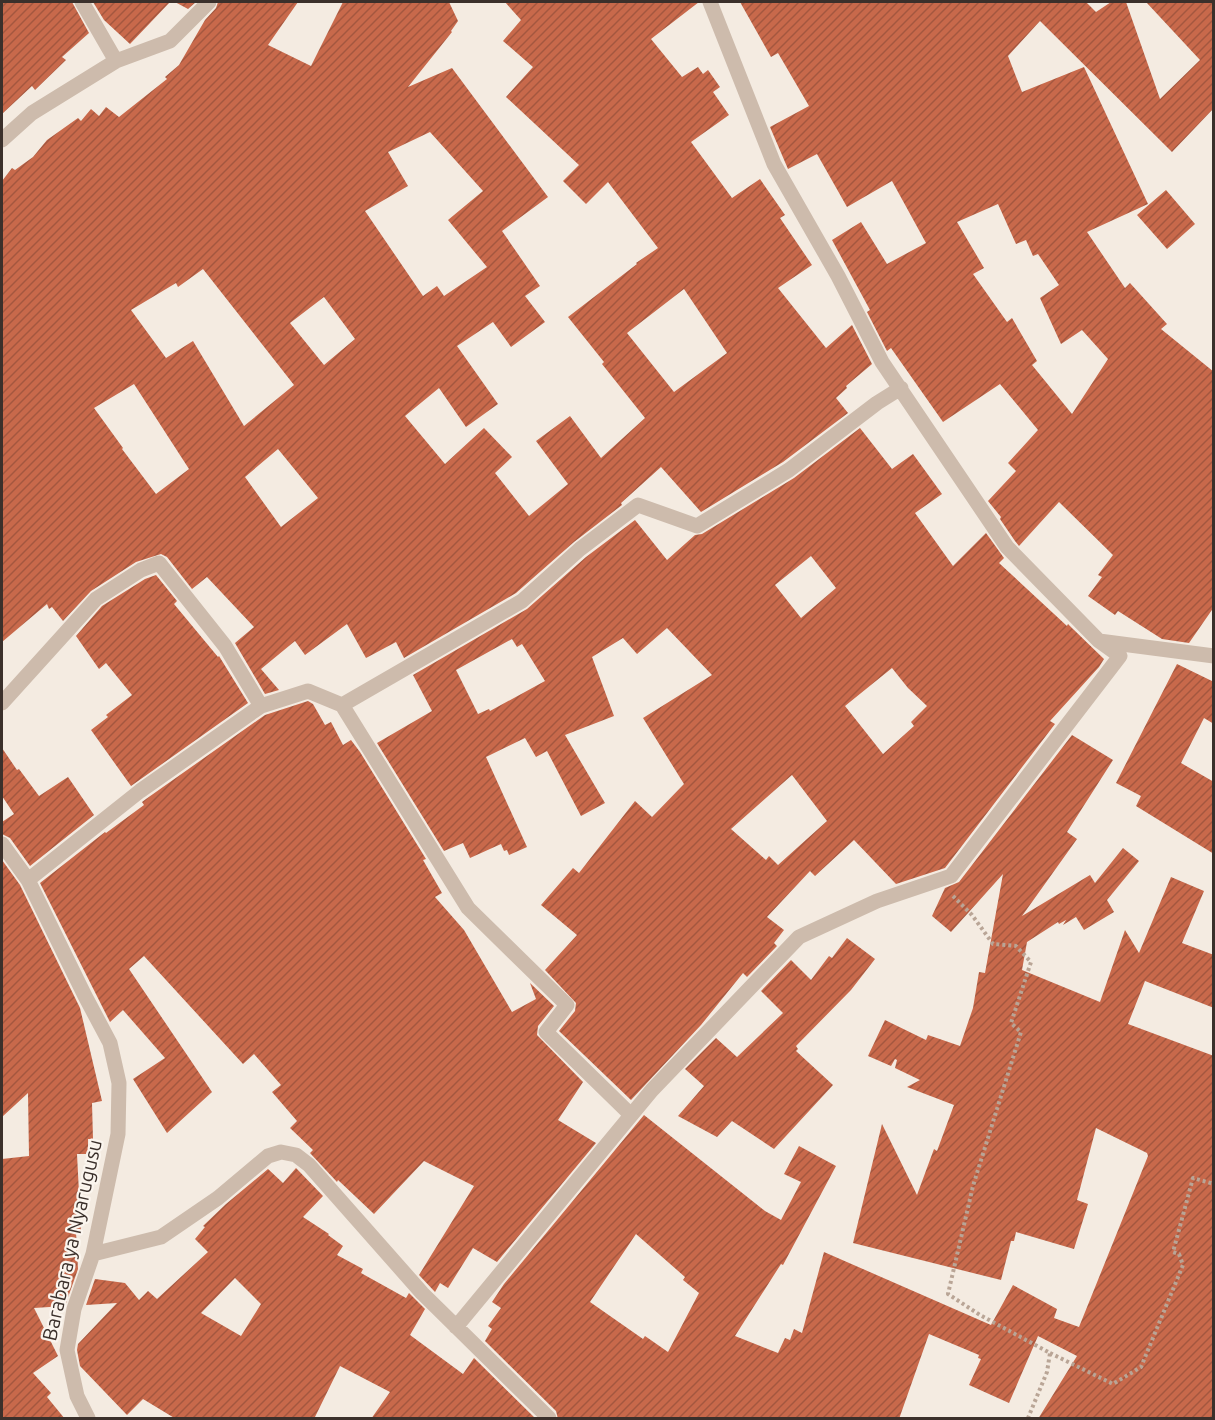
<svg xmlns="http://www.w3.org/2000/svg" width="1215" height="1420" viewBox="0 0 1215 1420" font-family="Ubuntu,sans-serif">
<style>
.building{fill:url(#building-hatch);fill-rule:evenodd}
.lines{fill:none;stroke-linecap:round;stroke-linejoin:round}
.path{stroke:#b9a596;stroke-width:4;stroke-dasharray:3 3;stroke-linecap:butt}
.minor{stroke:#cdbbac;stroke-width:15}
.labels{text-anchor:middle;stroke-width:4.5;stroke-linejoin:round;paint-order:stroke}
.street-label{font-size:20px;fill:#3b302b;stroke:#fbf5ee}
</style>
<defs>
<pattern id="building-hatch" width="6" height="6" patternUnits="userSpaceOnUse" patternTransform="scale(1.5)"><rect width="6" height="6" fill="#c8694b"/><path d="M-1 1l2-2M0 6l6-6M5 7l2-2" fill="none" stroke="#a4573f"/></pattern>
</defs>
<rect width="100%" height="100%" fill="#f4ebe1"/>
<path class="building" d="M2,2H72L89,33L62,57L66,60L35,90L32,86L2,114Z
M93,2H170L130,44L104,20Z
M175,2H196L188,9Z
M218,2H298L268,45L311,66L343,2H449L458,21L451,31L452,32L408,87L452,68L548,197L502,231L540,286L525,296L545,322L511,347L493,322L457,346L498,404L466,427L439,388L405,416L445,464L484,428L512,457L495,473L529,516L568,484L536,441L570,416L601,458L645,418L602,364L604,362L568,317L637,264L636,263L658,248L608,182L586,204L563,181L579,165L506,97L533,67L503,41L521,20L505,2H699L651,39L682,77L698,67L703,74L708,70L720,87L713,92L729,115L691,142L732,198L760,179L785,215L780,218L812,265L778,288L826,348L852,325L872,364L846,386L847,388L836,398L848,413L783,462L701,512L661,467L621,503L622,505L574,542L516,593L404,658L396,642L366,658L347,624L305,655L295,641L261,669L279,690L265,694L235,643L254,627L207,577L192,589L167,557L161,554L136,562L91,591L63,621L52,607L49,609L47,604L2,642V181L12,168L15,170L33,157L47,140L78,118L81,121L91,109L99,116L106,107L119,117L167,79L165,77L179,65L205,20L216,8ZM430,132L483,191L448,220L487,267L444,296L437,286L423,296L365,211L408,186L388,152ZM203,269L294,385L244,426L193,341L166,358L131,310L176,283L178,287ZM684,289L727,353L674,392L627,333ZM324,297L355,339L324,365L290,323ZM134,384L189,469L156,494L122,449L123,448L94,408ZM278,449L318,498L281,527L245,477Z
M740,2H1086L1096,12L1111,2H1126L1160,99L1200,60L1146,2H1214V108L1172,152L1040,21L1008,56L1022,92L1084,67L1148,204L1087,232L1125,288L1130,283L1167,324L1161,329L1214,372V607L1189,643L1162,639L1118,611L1115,615L1088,596L1102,577L1098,575L1113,555L1059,502L1019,546L1015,541L1000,519L1001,517L988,501L1016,471L1008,463L1038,430L1000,384L943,422L891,348L887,351L867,312L870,310L832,240L861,222L887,264L926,243L892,181L847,207L817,154L788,169L770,127L809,106L778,53L771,57ZM998,204L1016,244L1026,240L1033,256L1038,254L1059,285L1040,298L1061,344L1082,330L1108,359L1072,414L1032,365L1037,361L1012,318L1007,322L973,274L984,268L957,222Z
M1166,190L1195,224L1167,249L1137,215Z
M860,428L892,469L913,454L942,494L915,513L953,566L986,533L1004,558L999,563L1067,626L1068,624L1073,629L1104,659L1099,667L1050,721L1055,724L945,868L896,884L854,840L815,876L810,871L767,917L784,930L774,943L777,946L747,977L743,973L701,1025L631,1100L559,1031L575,1011L576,1003L545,970L577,935L541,905L573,868L579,873L635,801L652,817L684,784L643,718L712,675L667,628L637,654L623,638L592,657L614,716L565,735L605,803L581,816L547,751L536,757L525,738L486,757L527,847L509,855L507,850L504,851L501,844L470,858L463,843L444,851L377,743L432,711L413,675L527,609L586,557L635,520L667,560L695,535L702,534L794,478ZM811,556L836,588L801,618L775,585ZM512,639L517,647L522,644L545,681L490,711L489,709L478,714L456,670ZM892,668L908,688L927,706L911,722L914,726L883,754L845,706ZM792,775L827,821L778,865L769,856L766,860L731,829Z
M156,575L177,601L174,604L218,657L219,656L248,703L131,786L91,730L108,717L106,715L132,695L106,663L99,669L76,636L102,606L145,579Z
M1177,664L1214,682V724L1204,718L1181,763L1214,782V854L1136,806L1141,796L1116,783Z
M308,701L313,704L325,725L331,722L343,745L351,740L360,752L426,859L423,860L442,893L435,897L464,930L512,1012L536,999L530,983L554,1006L538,1026L537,1035L583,1082L558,1120L596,1143L497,1262L473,1248L448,1288L440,1283L435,1292L419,1275L474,1186L424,1161L374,1214L338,1180L337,1182L310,1153L313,1150L290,1128L297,1121L272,1092L281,1085L254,1054L243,1064L144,956L129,969L212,1092L167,1133L133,1079L165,1058L123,1010L110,1022L40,883L105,832L106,833L144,805L142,802L146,799L265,715Z
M1072,735L1113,760L1067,832L1077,839L1022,916L1090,875L1095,883L1123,848L1139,861L1107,900L1114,912L1084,930L1076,917L1063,925L1066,920L1059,924L1058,922L1027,942L1022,970L1100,1002L1125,930L1139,953L1171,877L1204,891L1182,943L1214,955V1008L1145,981L1128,1024L1214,1056V1419H1038L1077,1356L1038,1336L1009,1403L969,1385L981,1359L978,1358L979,1355L929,1334L899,1419H558L556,1411L485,1341L492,1329L488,1326L501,1308L492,1302L504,1284L644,1115L765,1211L781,1220L801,1182L784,1174L799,1146L836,1166L783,1265L781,1264L735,1336L778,1353L785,1338L790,1340L794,1329L802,1333L824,1252L991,1325L1013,1285L1057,1309L1054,1318L1079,1327L1148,1156L1147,1153L1096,1128L1077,1200L1088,1204L1074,1249L1016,1232L1014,1241H1011L1001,1280L853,1243L882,1124L917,1195L934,1149L937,1151L954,1105L907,1087L920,1080L895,1068L897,1060L895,1059L891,1066L868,1056L885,1020L926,1040L928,1035L960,1046L973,1008L979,972L985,973L1003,874L951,932L932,916L945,888L959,882ZM636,1234L685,1277L683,1280L699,1293L668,1352L645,1336L643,1339L590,1302Z
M2,748L17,770L19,769L39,796L68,777L94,815L30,866L10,838L2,834V822L14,814L2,796Z
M2,860L20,885L80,1008L102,1101L92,1103L93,1139H88V1154H77L81,1232H76L78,1269L65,1306L34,1308L58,1356L33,1373L51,1393L47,1397L65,1419H2V1159L29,1156L28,1093L2,1117Z
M847,938L875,959L851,990L796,1046L798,1049L796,1051L833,1085L774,1149L732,1121L717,1137L678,1116L704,1086L685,1069L716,1038L737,1057L783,1013L761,991L791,960L811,980L829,956L832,958Z
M296,1168L323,1196L303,1217L329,1234L328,1235L343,1246L337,1255L363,1269L361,1273L406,1298L409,1293L425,1309L410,1335L463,1374L474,1358L536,1419H371L390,1392L340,1366L314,1419H176L143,1399L127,1415L80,1366L77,1350L78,1344L117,1303L86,1305L95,1279L125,1283L139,1300L148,1291L157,1299L208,1252L195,1239L205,1227L203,1226L226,1204L268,1169L283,1183ZM235,1278L261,1304L241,1336L201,1313Z"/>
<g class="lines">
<path class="path" d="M953,896L972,915L993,944L1016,946L1031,962L1011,1023L1021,1032L973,1186L948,1294L980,1315L1050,1353L1047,1372L1028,1418
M1050,1353L1113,1384L1141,1367L1183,1265L1179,1254L1173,1252L1193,1178L1214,1184"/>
<path class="minor" d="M82,2L116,61
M710,2L774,164L838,276L882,362L1007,547L1099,641L1214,656
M2,140L32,113L116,61L170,41L209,2
M2,703L96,599L141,570L159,563L225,646L261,706
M342,705L522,601L580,549L638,505L697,526L789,470L877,403L901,388
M2,844L28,880L85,996L110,1043L119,1083L118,1134L93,1254L74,1309L67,1350L77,1396L88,1418
M28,880L140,791L261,706L308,691L342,705L468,908L567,1005L546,1032L631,1115
M93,1254L161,1237L218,1198L268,1156L281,1152L296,1155L309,1165L422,1293L549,1418
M456,1327L652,1090L799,937L877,901L951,876L1120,656L1099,641"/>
</g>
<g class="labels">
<g class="street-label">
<text transform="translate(72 1240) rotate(-77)" y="7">Barabara ya Nyarugusu</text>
</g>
</g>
<rect width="1215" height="1420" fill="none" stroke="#3b302b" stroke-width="6"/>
</svg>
